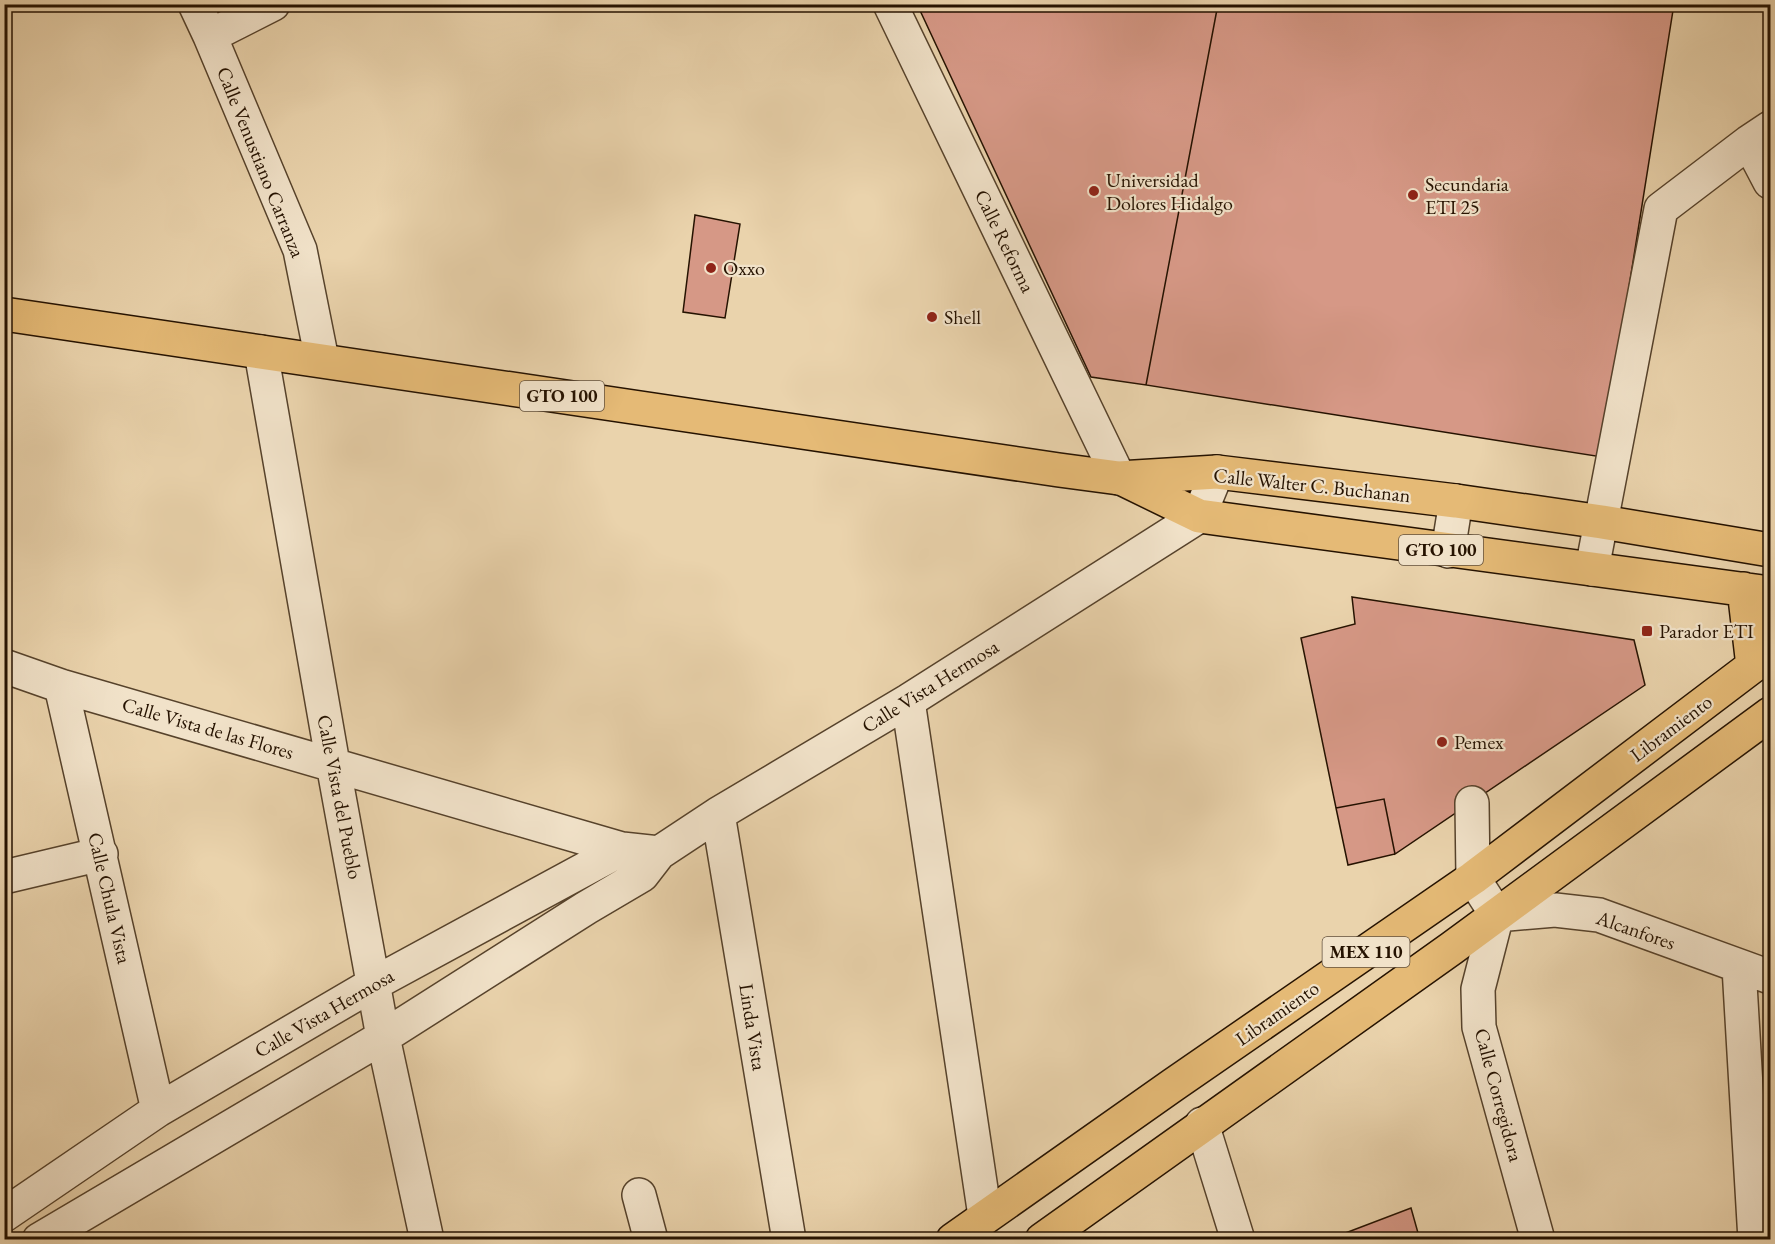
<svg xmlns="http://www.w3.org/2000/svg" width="1775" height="1244" viewBox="0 0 1775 1244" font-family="'EB Garamond',serif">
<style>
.building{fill:#d69886;stroke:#251200;stroke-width:1.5}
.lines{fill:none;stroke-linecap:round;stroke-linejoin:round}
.minor-casing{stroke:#56422b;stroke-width:36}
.major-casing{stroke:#251200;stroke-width:36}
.minor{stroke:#f1e2c9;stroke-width:33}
.major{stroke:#e5ba76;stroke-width:33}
.poi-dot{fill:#8f2418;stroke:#f1e2c9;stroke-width:2}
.labels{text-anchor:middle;stroke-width:4.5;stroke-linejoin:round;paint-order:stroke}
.shield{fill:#f1e2c9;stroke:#62503c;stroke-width:1.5}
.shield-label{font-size:18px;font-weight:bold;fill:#251200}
.street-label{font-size:20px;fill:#251200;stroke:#f1e2c9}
.poi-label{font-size:20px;fill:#251200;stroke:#f1e2c9;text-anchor:start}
</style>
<rect width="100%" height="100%" fill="#ead3ac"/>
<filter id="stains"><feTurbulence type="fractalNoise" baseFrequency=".00333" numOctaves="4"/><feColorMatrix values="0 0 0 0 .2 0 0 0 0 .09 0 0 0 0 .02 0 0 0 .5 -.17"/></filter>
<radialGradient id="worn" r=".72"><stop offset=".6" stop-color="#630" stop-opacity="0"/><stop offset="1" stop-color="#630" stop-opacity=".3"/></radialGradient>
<path class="building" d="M917,4H1218L1146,385L1091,377Z
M1218,4H1674L1602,457L1146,385Z
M695,215L740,224L725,318L683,312Z
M1352,597L1634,640L1645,685L1395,854L1384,799L1336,808L1301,638L1355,624Z
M1384,799L1395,854L1348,865L1336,808Z
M1411,1208L1420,1240H1327Z"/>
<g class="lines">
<defs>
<path id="minor" d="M195,4L210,36L300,250L322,360
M890,4L1119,478
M210,36L273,4
M1749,142L1770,182
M261,352L333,764L383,1037L427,1240
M1448,551L1456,501
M1592,569L1661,209L1749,142L1770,128
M4,666L61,686L622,849L630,860
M61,686L158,1110
M908,701L985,1216
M1472,803L1473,878L1497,915
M718,814L789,1240
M4,877L101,854
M1497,915L1478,989L1479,1027L1538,1240
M1497,915L1555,910L1599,915L1770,977
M1739,967L1755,1240
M1202,1124L1238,1240
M639,1195L651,1240
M4,1215L158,1110L375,983L622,849L659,853
M39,1240L383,1037L586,908L642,875L659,853L718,814L908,701L1199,516L1217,472"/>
<path id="major" d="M4,314L1059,470L1119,478L1217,472L1456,501L1602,522L1770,550
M1121,478L1199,516L1770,593
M1744,589L1753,666
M953,1240L1173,1085L1473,878L1770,653
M1042,1240L1452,948L1770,714"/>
</defs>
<use href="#minor" class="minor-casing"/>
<use href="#major" class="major-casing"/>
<use href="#minor" class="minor"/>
<use href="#major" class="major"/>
</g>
<g class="poi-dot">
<circle cx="1094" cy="191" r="6"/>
<circle cx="1413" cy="195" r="6"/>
<circle cx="711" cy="268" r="6"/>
<circle cx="932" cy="317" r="6"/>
<rect x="1641" y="625" width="12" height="12" rx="3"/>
<circle cx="1442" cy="742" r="6"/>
</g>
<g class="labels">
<g class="shield">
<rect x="520" y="381" width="84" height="30" rx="4.5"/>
<rect x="1399" y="535" width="84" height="30" rx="4.5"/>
<rect x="1322.5" y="937" width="87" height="30" rx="4.5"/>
</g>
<g class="shield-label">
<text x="562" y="402">GTO 100</text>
<text x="1441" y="556">GTO 100</text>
<text x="1366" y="958">MEX 110</text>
</g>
<g class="street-label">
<text transform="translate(261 162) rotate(68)" y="7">Calle Venustiano Carranza</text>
<text transform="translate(1005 241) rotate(64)" y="7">Calle Reforma</text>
<text transform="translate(1312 485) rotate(6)" y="7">Calle Walter C. Buchanan</text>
<text transform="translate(930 686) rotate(-32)" y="7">Calle Vista Hermosa</text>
<text transform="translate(208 728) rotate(16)" y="7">Calle Vista de las Flores</text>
<text transform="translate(1671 728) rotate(-37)" y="7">Libramiento</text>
<text transform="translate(340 797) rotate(79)" y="7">Calle Vista del Pueblo</text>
<text transform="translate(110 898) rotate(77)" y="7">Calle Chula Vista</text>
<text transform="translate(1636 930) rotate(19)" y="7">Alcanfores</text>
<text transform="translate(324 1013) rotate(-30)" y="7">Calle Vista Hermosa</text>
<text transform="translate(1277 1013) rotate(-35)" y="7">Libramiento</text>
<text transform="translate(753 1027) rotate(81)" y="7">Linda Vista</text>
<text transform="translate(1499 1095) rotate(75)" y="7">Calle Corregidora</text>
</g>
<g class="poi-label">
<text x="1106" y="187">Universidad<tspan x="1106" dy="23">Dolores Hidalgo</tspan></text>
<text x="1425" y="191">Secundaria<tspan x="1425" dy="23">ETI 25</tspan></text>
<text x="723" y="275">Oxxo</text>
<text x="944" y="324">Shell</text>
<text x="1659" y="638">Parador ETI</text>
<text x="1454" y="749">Pemex</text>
</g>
</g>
<rect width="1775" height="1244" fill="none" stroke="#ead3ac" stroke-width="24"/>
<rect x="6" y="6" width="1763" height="1232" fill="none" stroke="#251200" stroke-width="3"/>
<rect x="12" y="12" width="1751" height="1220" fill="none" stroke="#251200" stroke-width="1.5"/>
<rect width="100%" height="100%" filter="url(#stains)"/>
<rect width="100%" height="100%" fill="url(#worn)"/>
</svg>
